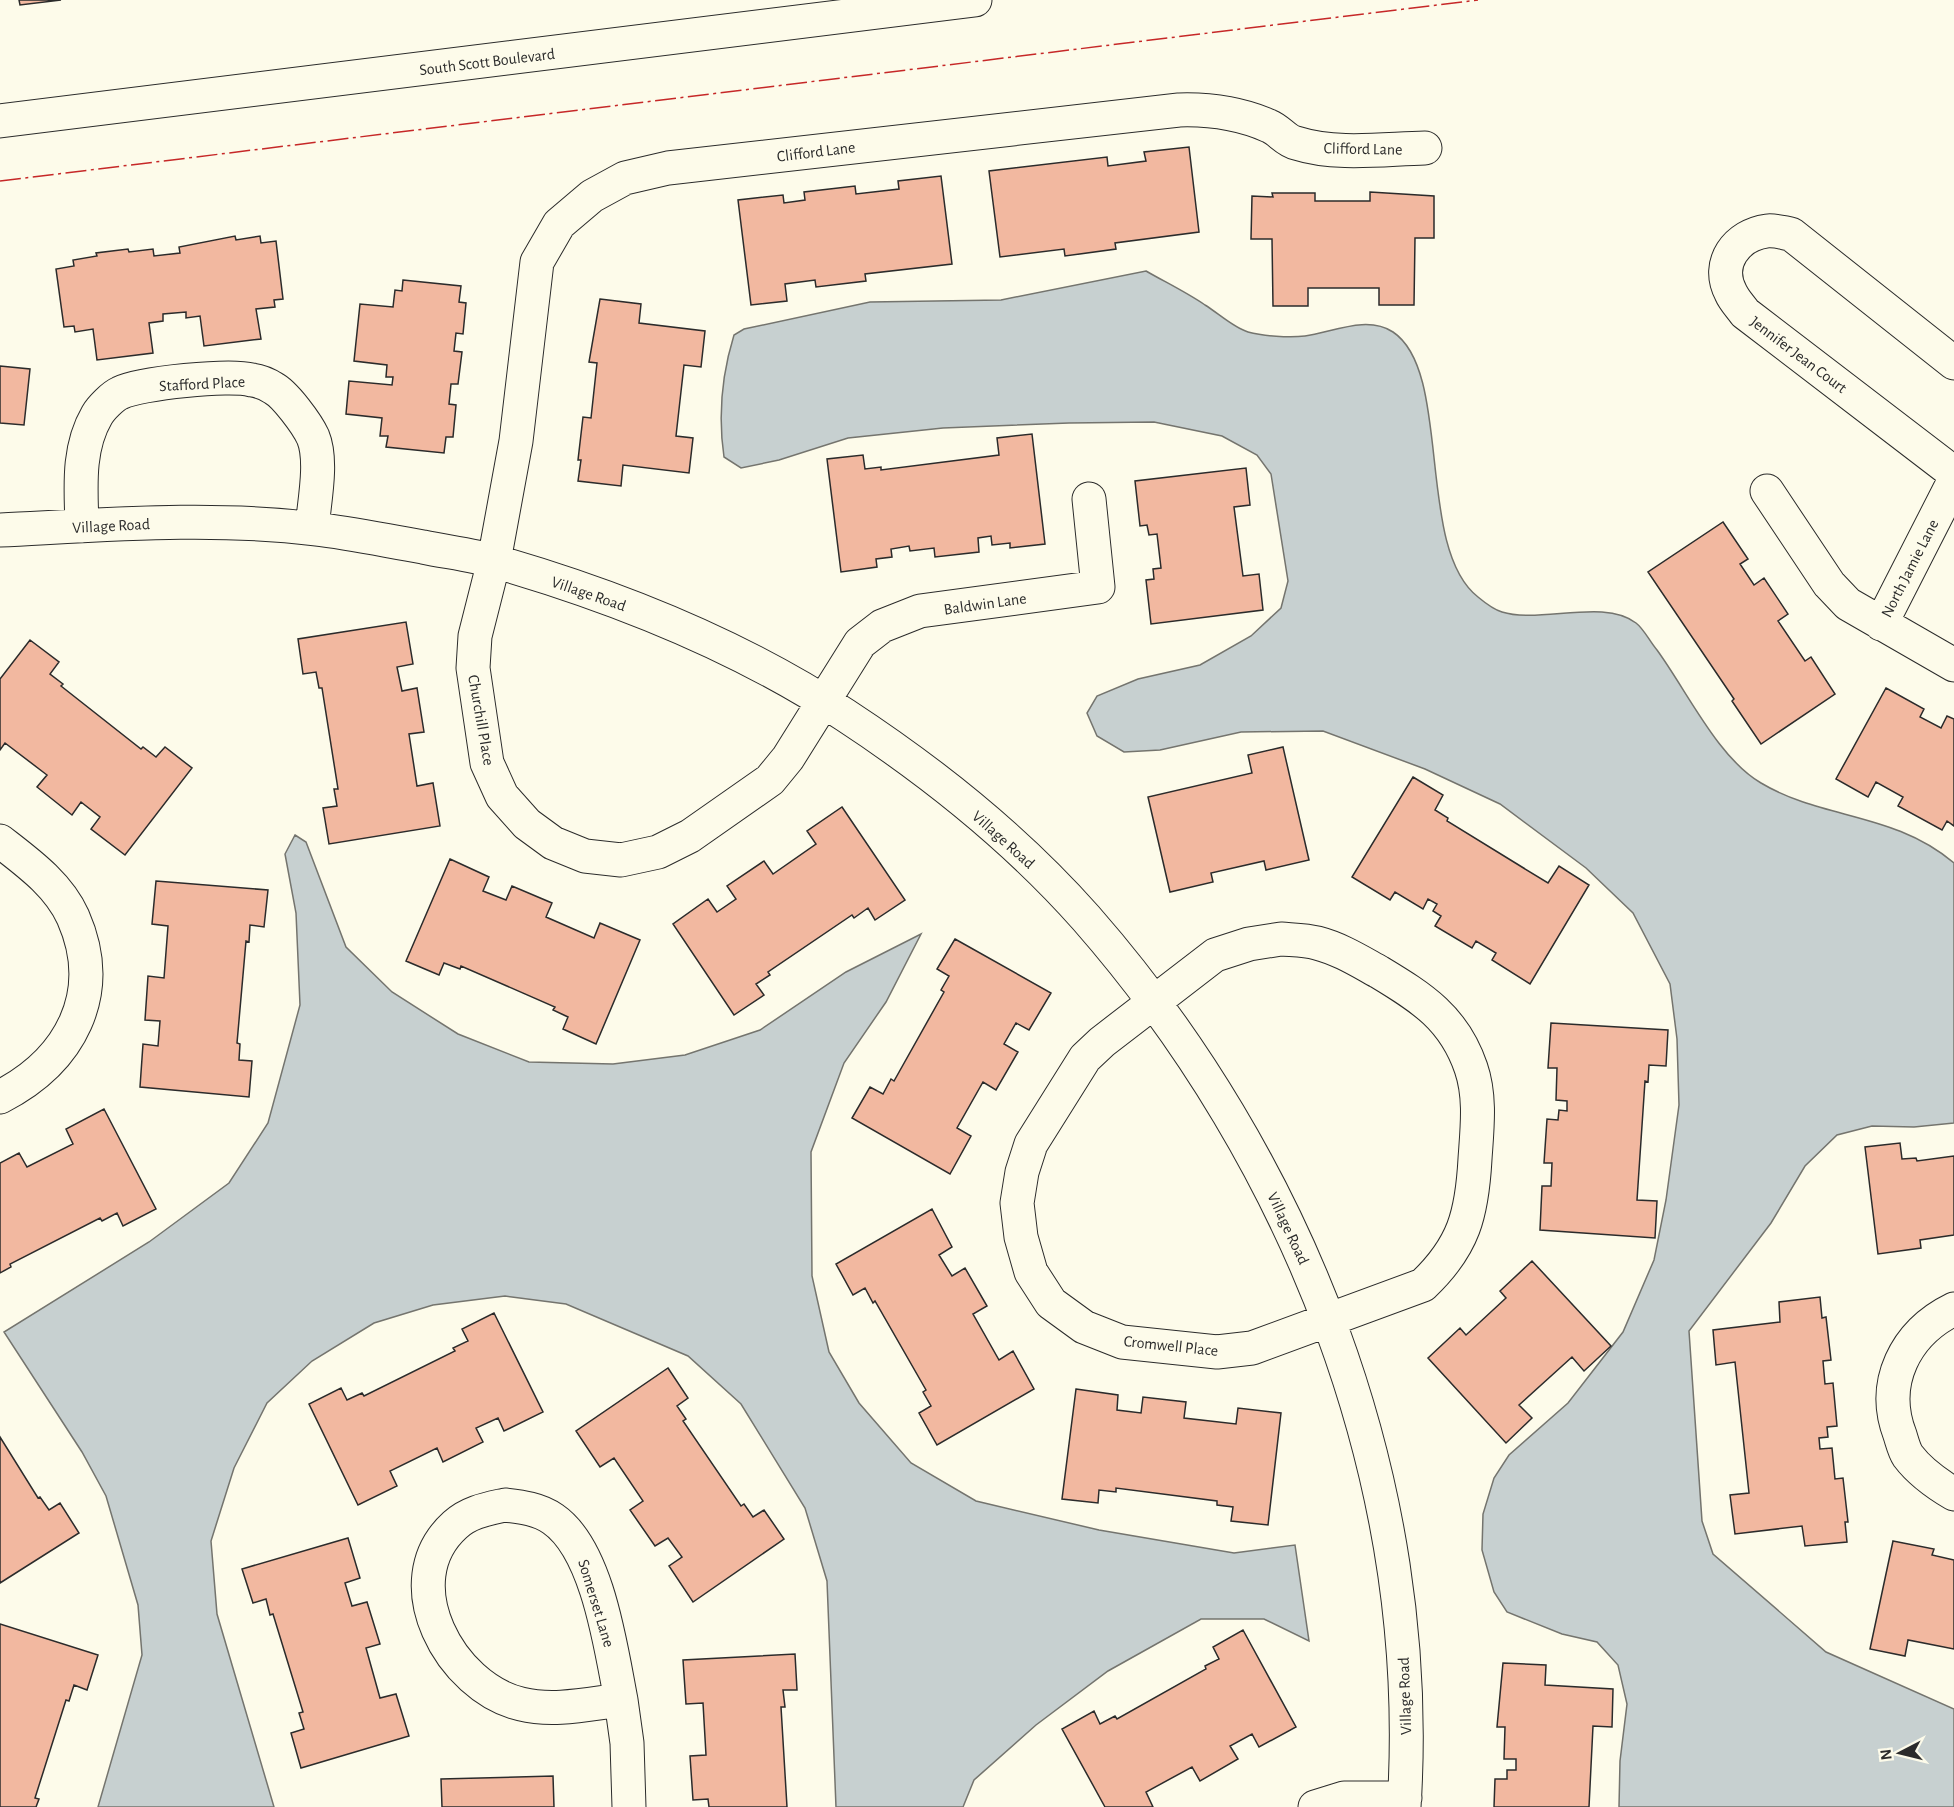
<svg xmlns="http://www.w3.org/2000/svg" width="1954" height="1807" viewBox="0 0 1954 1807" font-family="'Alegreya Sans',sans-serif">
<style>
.water{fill:#c7d0d0;stroke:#74746e;stroke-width:1.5}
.building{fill:#f2b8a0;stroke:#2b2b2b;stroke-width:1.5}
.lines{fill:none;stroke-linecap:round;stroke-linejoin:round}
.minor-casing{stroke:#2b2b2b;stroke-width:35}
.secondary-casing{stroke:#2b2b2b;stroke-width:35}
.minor{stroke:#fdfbea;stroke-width:33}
.secondary{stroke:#fdfbea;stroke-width:33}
.power{stroke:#c62828;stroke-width:1.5;stroke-dasharray:21 4.5 3 4.5;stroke-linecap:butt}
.labels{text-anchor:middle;stroke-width:4.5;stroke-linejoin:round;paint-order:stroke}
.street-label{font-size:16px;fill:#2b2b2b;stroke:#fdfbea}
</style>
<rect width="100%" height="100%" fill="#fdfbea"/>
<path class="water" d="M1146,271C1165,282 1186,292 1205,305C1218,313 1234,328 1248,332C1263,336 1289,338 1305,336C1333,332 1367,315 1393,332C1453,372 1415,548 1478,597C1484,602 1495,610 1502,612C1540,624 1604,598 1636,623C1644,629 1650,642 1657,650C1687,691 1718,758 1761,783C1823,820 1894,812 1954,863V1123L1914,1127L1872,1126L1837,1135L1805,1166L1771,1223L1689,1331L1702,1521L1713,1554L1826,1652L1954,1709V1807H1619L1620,1761L1627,1704L1618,1665L1597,1642L1562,1634L1507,1612L1494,1592L1482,1550L1483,1514L1494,1478L1509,1455L1568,1403L1623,1332L1654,1260L1666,1200L1679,1105L1677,1039L1670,984L1633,913L1586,868L1500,804L1425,769L1323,731L1241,732L1160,750L1124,752L1097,736L1087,713L1097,696L1138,679L1200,665L1251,636L1281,608L1288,581L1271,474L1257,455L1222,436L1154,422L1069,423L943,428L848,438L779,460L741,468L724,457C718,416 722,374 734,335L744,329L870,302L1001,300Z
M295,835L306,842L346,947L392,992L458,1034L529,1062L613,1064L685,1055L760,1030L846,972L921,934L886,1002L844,1063L811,1152L812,1276L829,1352L859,1403L911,1463L976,1501L1099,1530L1234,1553L1295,1545L1309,1641L1264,1619H1201L1108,1671L1036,1725L974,1780L963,1807H836L827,1581L805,1508L741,1404L688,1356L566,1304L505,1296L433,1305L374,1323L312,1361L267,1403L234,1468L211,1541L217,1614L274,1807H98L142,1655L138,1605L106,1496L82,1452L4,1332L149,1242L229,1183L268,1123L300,1005L296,913L285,854Z"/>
<path class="building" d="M19,0H61L20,5Z
M1189,147L1199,232L1115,243L1116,249L1065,256L1064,249L1000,257L989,171L1107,157L1108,166L1146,161L1144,152Z
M941,176L952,264L865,274L866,281L816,287L815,280L785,284L787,301L751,305L738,200L783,195L784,203L805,200L804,192L855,186L856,194L899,189L898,181Z
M1370,192L1434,196V238H1415L1414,305H1379V288H1308V306H1273L1272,239H1251L1252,196L1273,197L1272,193H1315V201H1370Z
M235,236L236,240L260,236L261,243L276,241L283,299L274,300L275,307L256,309L261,339L204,346L200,316L186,318V312L163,314V321L149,323L153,353L97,360L93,329L75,332L74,326L64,327L56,269L74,266L73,260L97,256L96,253L128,249L129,252L153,249L154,256L180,253L179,247Z
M403,280L461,286L459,302L466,303L463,334L456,333L454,351L462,352L458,384H451L449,404L456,405L453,437H446L444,453L386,447L388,436H380L382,418L346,414L349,381L392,385L393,377H386L387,365L354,361L360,304L393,307L395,290L402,291Z
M600,299L641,304L639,323L705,331L701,367L684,365L676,436L693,438L689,473L623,465L621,486L578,481L581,460H578L583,417L591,418L597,363L589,362Z
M0,366L30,369L24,425L0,423Z
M1032,434L1045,544L1010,548V543L992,545L991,536L978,538L979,552L935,557L934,548L910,551L909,546L891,549L892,557L876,559L877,567L841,572L827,459L863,455L865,469L881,467V470L999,455L997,438Z
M1246,468L1250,505L1234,507L1243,576L1259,574L1263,610L1151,624L1146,580L1154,579L1153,569L1161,568L1157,534L1149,535L1147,525L1140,526L1135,481Z
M1723,522L1748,559L1740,564L1754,585L1764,578L1788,614L1778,621L1805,661L1811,657L1835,694L1761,744L1732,701L1734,699L1648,572Z
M406,622L413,664L397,667L402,691L417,688L424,732L409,734L417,786L433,783L440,826L329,844L323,808L337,806L334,789H338L322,688H319L316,672L303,674L298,639Z
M30,640L59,662L50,674L63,684L61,686L141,749L143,747L156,757L165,747L192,768L125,855L91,829L100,817L81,802L72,815L37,787L47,775L5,743L0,750V679Z
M1886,688L1924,709L1920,717L1941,728L1947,716L1954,719V826L1947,821L1942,830L1898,806L1903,797L1876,782L1868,797L1836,779Z
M1283,747L1309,860L1266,870L1264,861L1211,873L1213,882L1170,892L1148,797L1252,773L1248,755Z
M1413,777L1443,795L1435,810L1448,818L1447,821L1548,883L1559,866L1589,885L1530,984L1492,960L1496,953L1476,941L1472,948L1435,926L1441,916L1433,911L1437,904L1428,899L1423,909L1395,892L1390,900L1352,877Z
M842,807L905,900L875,920L868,908L854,918L852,915L768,972L770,975L756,984L764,995L734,1015L673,924L708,899L717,912L736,899L727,886L764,861L773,874L816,844L807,831Z
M450,859L489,877L483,891L506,900L512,886L552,903L546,917L594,938L600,923L640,940L596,1044L563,1029L568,1017L553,1010L555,1007L461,966L460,969L444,963L439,975L406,961Z
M156,881L268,890L264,927L250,925L249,942L246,941L237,1043L240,1044L239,1060L252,1061L249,1097L140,1087L143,1044L158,1046L160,1021L145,1020L148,976L164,978L168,926L152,924Z
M955,939L1051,993L1029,1030L1016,1023L1004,1044L1018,1052L996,1090L983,1082L957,1128L971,1136L950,1174L852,1118L870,1087L883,1094L891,1079L894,1081L944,992L941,990L949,976L937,969Z
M1551,1023L1668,1030L1666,1066L1649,1065L1648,1082L1645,1081L1637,1200L1657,1201L1655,1238L1540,1230L1542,1186H1551L1552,1163H1544L1547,1119L1558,1120L1559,1110L1567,1111V1101L1556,1100L1557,1068H1548Z
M104,1109L156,1209L123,1226L117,1213L102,1221L100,1218L10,1264L11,1267L0,1273V1163L19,1153L27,1167L73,1144L66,1129Z
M1900,1143L1902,1159L1916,1158L1917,1161L1954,1156V1235L1920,1240L1921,1248L1878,1254L1865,1147Z
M932,1209L952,1247L939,1255L952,1276L965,1268L987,1306L973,1314L999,1360L1013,1351L1034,1389L937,1445L919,1413L931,1406L923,1392L926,1390L875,1301L873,1303L865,1288L853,1295L836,1264Z
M1532,1261L1611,1346L1584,1371L1572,1357L1519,1405L1532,1418L1506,1443L1428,1358L1460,1328L1466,1335L1506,1298L1500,1291Z
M1820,1297L1822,1318L1826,1317L1831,1360L1823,1361L1825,1384L1833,1383L1837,1426L1827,1427L1828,1437L1819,1438L1820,1449L1832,1448L1835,1479L1843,1478L1848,1522H1845L1847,1542L1805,1546L1802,1526L1735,1534L1730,1495L1749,1493L1735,1362L1716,1365L1713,1330L1780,1322L1779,1302Z
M494,1313L543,1412L504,1431L498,1418L476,1428L483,1442L443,1462L437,1448L390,1471L397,1486L358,1505L309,1404L341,1388L347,1400L362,1393L364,1396L455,1351L453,1348L468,1341L462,1329Z
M668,1368L688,1398L677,1406L686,1419L683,1421L741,1506L744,1504L753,1517L764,1510L784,1539L693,1602L669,1566L682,1557L668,1538L655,1546L630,1510L643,1501L614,1458L600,1467L576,1431Z
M1076,1389L1118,1395L1117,1410L1141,1413L1143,1397L1186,1402L1184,1418L1236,1424L1238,1408L1281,1413L1268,1525L1231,1521L1233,1507L1217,1505V1501L1116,1488V1492L1099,1490L1098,1503L1062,1499Z
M0,1437L38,1498L40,1497L49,1510L60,1503L79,1533L0,1583Z
M348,1538L360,1578L345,1583L352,1606L367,1602L380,1644L366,1648L380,1698L396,1694L409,1736L301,1768L291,1733L304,1729L299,1713L303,1712L273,1614L270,1615L266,1599L253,1603L242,1569Z
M1893,1541L1934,1549L1932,1555L1954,1560V1649L1908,1640L1905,1656L1870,1649Z
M0,1624L98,1655L87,1690L74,1685L69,1701L66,1700L35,1798L39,1799L36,1807H0Z
M1243,1630L1296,1727L1259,1747L1252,1734L1230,1746L1238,1759L1200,1781L1192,1767L1146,1792L1153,1807H1105L1062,1729L1094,1711L1100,1724L1115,1716L1117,1719L1206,1669L1205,1666L1219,1659L1213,1647Z
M795,1654L797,1690H783L785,1707H781L787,1807H709L708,1799L693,1800L690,1756L706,1755L703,1703L686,1704L683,1660Z
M1503,1663L1546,1665L1545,1685L1613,1689L1612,1727L1593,1726L1589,1807H1494L1495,1779H1507V1770H1516V1759H1504L1505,1727H1497Z
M553,1776L554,1807H442L441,1779Z"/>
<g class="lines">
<defs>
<path id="minor" d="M1954,363L1791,234C1784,233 1775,230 1767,231C1737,235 1715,263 1731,293C1734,300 1740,306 1745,313L1954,473
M1767,491L1829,584L1848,604L1954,665
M1089,499L1098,587L920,611L882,626L860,643L788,758L770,780L690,836L658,852L621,860L585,856L553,843L527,824L502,796L487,763L473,668L475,636L494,561L516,441L537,262L559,224L592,196L625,178L668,168L1179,110C1210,109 1239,113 1269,126C1279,130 1286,141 1296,143C1337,156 1383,149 1425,148
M82,526C81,489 77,449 97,415C101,408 113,396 120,393C140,383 230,374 252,380C259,381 267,384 273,388C285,394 307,424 313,437C323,461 314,503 312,528
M0,530C103,525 213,516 315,529C351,533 387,541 423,547C447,552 473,555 497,562C618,597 740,646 845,715C932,772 1017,840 1086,918C1299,1161 1425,1482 1404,1807
M1881,624L1954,481
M0,841C27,862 58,884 73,917C107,994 70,1061 0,1097
M1281,939C1293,940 1306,940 1317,943C1340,949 1359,961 1379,972C1422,998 1454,1018 1471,1068C1481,1097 1477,1129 1475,1159C1472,1214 1464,1246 1423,1285L1252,1348L1217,1352L1122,1342L1084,1327L1051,1303L1031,1272L1021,1237L1017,1203L1022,1172L1031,1144L1085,1058L1102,1042L1215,955L1249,944Z
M1954,1309C1905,1333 1880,1383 1900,1435C1902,1441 1904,1450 1908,1456C1920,1472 1937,1484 1954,1494
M505,1505C522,1507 539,1509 553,1519C598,1550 611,1649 621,1700C588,1704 554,1712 521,1704C451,1688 392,1582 455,1525C469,1512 487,1509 505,1505Z
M621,1700L627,1743L629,1807
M1315,1807L1344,1798H1405"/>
<path id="secondary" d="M0,121L975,0"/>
</defs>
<use href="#minor" class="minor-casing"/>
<use href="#secondary" class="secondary-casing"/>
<use href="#minor" class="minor"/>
<use href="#secondary" class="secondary"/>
<path class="power" d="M0,181L1478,0"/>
</g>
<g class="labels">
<g class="street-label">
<text transform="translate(487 61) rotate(-7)" y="6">South Scott Boulevard</text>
<text transform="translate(1363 148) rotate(1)" y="6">Clifford Lane</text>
<text transform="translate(816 151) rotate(-7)" y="6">Clifford Lane</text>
<text transform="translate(1799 354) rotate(37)" y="6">Jennifer Jean Court</text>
<text transform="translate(202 383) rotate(-3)" y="6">Stafford Place</text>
<text transform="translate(111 525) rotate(-3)" y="6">Village Road</text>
<text transform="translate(1909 568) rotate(-63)" y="6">North Jamie Lane</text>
<text transform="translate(589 593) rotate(19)" y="6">Village Road</text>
<text transform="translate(985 603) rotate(-8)" y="6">Baldwin Lane</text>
<text transform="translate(482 720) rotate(80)" y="6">Churchill Place</text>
<text transform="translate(1004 839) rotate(42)" y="6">Village Road</text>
<text transform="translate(1289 1228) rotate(65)" y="6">Village Road</text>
<text transform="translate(1171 1345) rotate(6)" y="6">Cromwell Place</text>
<text transform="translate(597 1603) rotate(73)" y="6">Somerset Lane</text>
<text transform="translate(1404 1696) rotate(-92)" y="6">Village Road</text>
</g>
</g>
<g transform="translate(1900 1753) rotate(263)" stroke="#fdfbea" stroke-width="4.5" paint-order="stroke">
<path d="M0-4.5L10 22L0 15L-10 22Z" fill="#2b2b2b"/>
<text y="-9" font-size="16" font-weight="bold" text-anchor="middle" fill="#2b2b2b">N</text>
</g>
</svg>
